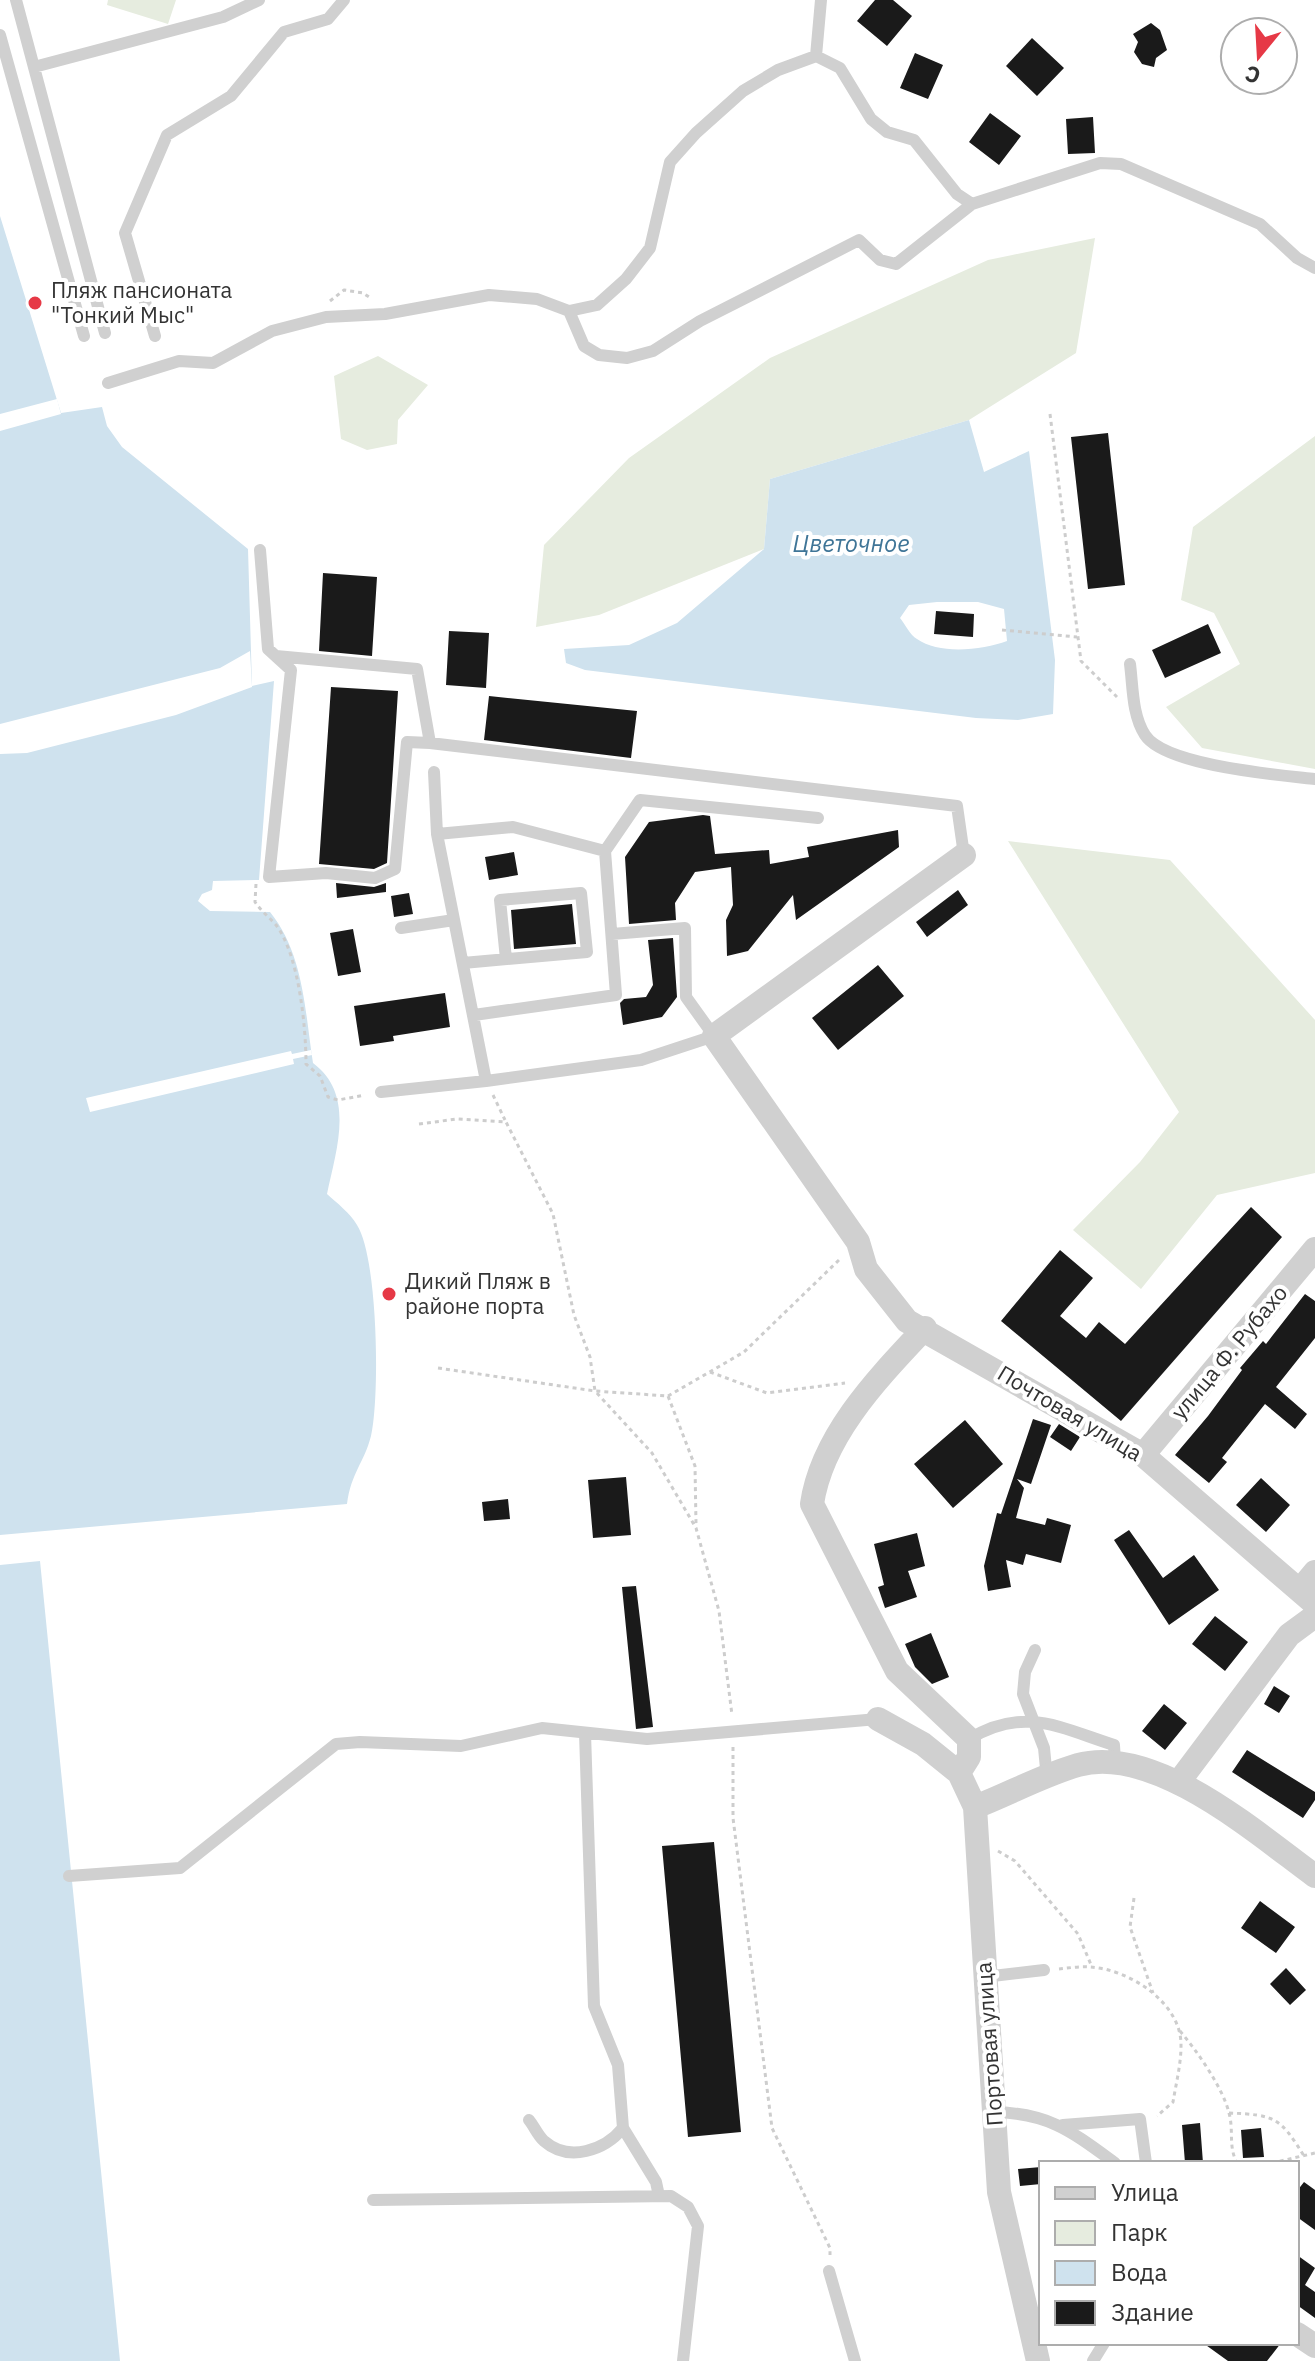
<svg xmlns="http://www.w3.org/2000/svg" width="1315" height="2361" viewBox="0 0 1315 2361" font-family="'IBM Plex Sans',sans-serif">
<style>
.green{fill:#e6ecdf}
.water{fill:#cfe2ee;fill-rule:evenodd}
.pier{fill:#fff}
.building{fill:#1a1a1a}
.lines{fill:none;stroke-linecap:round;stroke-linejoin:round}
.path{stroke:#cdcdcd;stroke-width:3;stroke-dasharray:4 4;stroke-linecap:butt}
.lane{stroke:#d0d0d0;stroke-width:12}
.street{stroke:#d0d0d0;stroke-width:24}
.poi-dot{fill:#e63946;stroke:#fff;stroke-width:3}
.labels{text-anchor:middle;stroke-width:8;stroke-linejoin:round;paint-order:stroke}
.poi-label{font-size:22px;fill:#333;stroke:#fff;text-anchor:start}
.street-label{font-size:22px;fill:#333;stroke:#fff}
.water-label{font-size:24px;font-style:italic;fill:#3f7597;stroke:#fff}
</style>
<rect width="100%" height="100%" fill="#fff"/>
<path class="green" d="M108,0H176L168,24L107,5Z
M1095,238L1076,353L969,420L770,479L764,549L599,615L536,627L544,545L629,458L770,358L988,260Z
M378,356L428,385L398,420L397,444L367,450L341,439L334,376Z
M1315,436V769L1202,748L1166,707L1240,664L1214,613L1181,600L1193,527Z
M1008,841L1170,860L1315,1020V1173L1217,1195L1141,1289L1073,1230L1140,1162L1179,1112Z"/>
<path class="water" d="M0,216L61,413L102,407L107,426L122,447L248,549L252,686L274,681L259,880L213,881L212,890L202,894L198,901L210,911L270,912C304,954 305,1012 313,1063C356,1095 336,1150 327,1194C337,1203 350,1213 357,1225C378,1258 380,1397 371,1436C364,1463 351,1473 347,1504L0,1535Z
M969,420L984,472L1029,451L1055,660L1053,714L1018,720L976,718L585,670L566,663L564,649L629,645L677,623L764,549L770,479ZM937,602H978L1004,609L1007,641C983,650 939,655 917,639C910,635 905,624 900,618L909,605Z
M40,1561L120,2361H0V1565Z"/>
<path class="pier" d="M57,399L61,414L0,431V414Z
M250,651L252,687L176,715L27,753L0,754V724L220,668Z
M311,1050L312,1055L293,1059L294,1064L90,1112L86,1098L291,1051L292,1054Z"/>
<path class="building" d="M875,0H893L912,16L887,46L857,21Z
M1151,23L1160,30L1167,50L1156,58L1154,67L1142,64L1134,52L1138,42L1133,34Z
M1032,38L1064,68L1037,96L1006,66Z
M915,53L943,65L928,99L900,88Z
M990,113L1021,136L999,165L969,142Z
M1093,117L1095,153L1068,154L1066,119Z
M1108,433L1125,585L1088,589L1071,437Z
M323,573L377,577L372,656L319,651Z
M936,611L974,614L973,637L934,634Z
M1208,624L1221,653L1165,678L1152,650Z
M449,631L489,633L486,688L446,685Z
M331,687L398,691L387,863L374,869L319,864Z
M489,696L637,711L631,758L484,740Z
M703,815L710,816L715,854L769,850L770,864L809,857L807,847L898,830L899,847L796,920L793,895L748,951L727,956L726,920L733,905L731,867L695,872L675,903L676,920L629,924L625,857L649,822Z
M514,852L518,875L489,880L485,857Z
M336,883L374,887L386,883V892L337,898Z
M958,890L968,905L927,937L916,922Z
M409,893L413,914L394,917L391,896Z
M572,904L576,944L514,949L511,910Z
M353,929L361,972L338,976L330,933Z
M673,938L677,997L662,1017L623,1025L620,1003L624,999L646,997L653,985L648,940Z
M878,965L904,996L838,1050L812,1018Z
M445,993L450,1027L393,1036L394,1041L360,1046L354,1006Z
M1251,1207L1282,1237L1121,1421L1001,1321L1060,1250L1093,1278L1060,1316L1086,1338L1099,1322L1125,1344Z
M1305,1294L1315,1301V1338L1276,1387L1307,1414L1295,1429L1265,1404L1222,1458L1227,1462L1209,1483L1175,1455L1208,1416L1242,1370L1240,1368L1263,1341L1266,1344Z
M1033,1419L1051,1425L1031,1484L1017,1479L1024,1488L1016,1518L1045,1525L1047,1518L1071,1525L1061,1563L1026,1554L1023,1565L1006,1560L1011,1587L988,1591L984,1566L997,1513L1001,1514Z
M965,1420L1003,1464L953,1508L914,1464Z
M1059,1424L1080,1437L1071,1451L1050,1437Z
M626,1477L631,1535L593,1538L588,1480Z
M1261,1478L1290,1505L1266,1532L1236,1505Z
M508,1499L510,1519L484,1521L482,1502Z
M1129,1530L1163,1578L1194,1555L1219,1590L1169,1625L1114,1540Z
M917,1533L925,1566L908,1571L917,1597L885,1608L878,1587L884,1585L874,1544Z
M636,1586L653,1727L636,1729L622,1587Z
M1215,1616L1248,1642L1225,1671L1192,1644Z
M931,1633L949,1677L932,1684L915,1667L905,1644Z
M1274,1686L1290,1696L1279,1713L1264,1704Z
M1164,1704L1187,1723L1165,1750L1142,1731Z
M1247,1750L1315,1792V1800L1303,1818L1232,1772Z
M714,1842L741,2132L688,2137L662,1846Z
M1260,1901L1295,1927L1276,1953L1241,1928Z
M1286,1968L1306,1990L1290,2005L1270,1984Z
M1200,2123L1203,2163H1185L1182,2125Z
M1261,2128L1264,2157L1243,2158L1241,2130Z
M1041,2167V2184L1020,2186L1018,2169Z
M1304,2182L1315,2190V2230L1297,2217V2191Z
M1297,2255L1315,2268L1305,2285L1315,2292V2318L1297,2305Z
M1203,2343H1281L1267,2361H1228Z"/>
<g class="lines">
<path class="path" d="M330,301L344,290L363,293L372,299
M1050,414L1081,661L1117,697
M1002,630L1077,637
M256,884L255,902C261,911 269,917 276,925C299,955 306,1027 306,1064L320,1076L328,1097L338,1100L365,1095
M493,1095L505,1120
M419,1124L457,1119L506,1122L553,1214L574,1315L590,1357L595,1391L652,1453L696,1528L719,1611L732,1715
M438,1368L595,1391L668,1396L695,1466L696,1524
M710,1372L767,1393L845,1383
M668,1396L744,1352L839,1260
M733,1747V1818L772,2128L830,2248V2255
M998,1851L1015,1861L1078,1934L1092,1967
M1134,1898L1130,1927L1153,1993
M1059,1969C1069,1968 1080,1966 1090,1967C1129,1969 1182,2003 1181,2046C1181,2064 1176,2084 1173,2102L1157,2116
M1180,2031C1197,2051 1223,2088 1229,2113C1234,2131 1228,2146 1237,2163
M1229,2113C1275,2115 1280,2117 1304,2156
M1272,2163L1315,2153"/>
<path class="lane" d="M16,0L105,333
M0,35L84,336
M816,56L821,0
M34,67L223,17L259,0
M569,311L584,346L599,355L627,358L653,351L700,321L859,240L880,260L896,264L972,204
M155,336L125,233L167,135L231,96L284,32L328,19L344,0
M108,383L179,361L213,363L272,331L326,317L385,314L489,295L537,299L569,311L597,305L626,279L650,248L670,162L696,133L743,91L778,70L816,56L840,68L871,119L887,132L914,140L957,194L972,204L1100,163L1121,164L1260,224L1297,258L1315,268
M260,550L268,649L291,670L269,877L326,873L375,878L395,869L407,742L430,743
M276,656L417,669L430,743L957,806L964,855
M1130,664C1133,687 1132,715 1145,735C1165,766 1280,775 1315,779
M434,772L437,834L486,1081L641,1060L714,1036L686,997L685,928L612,934
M437,834L513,827L605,851L640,800L818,818
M401,928L454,920
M463,963L587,952L581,893L500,900L506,959
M474,1015L616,995L605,851
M381,1092L486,1081
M1035,1650L1025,1672L1023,1694L1044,1748L1047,1779
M969,1739C1024,1706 1058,1727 1114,1745L1115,1761
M69,1876L180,1868L336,1744L360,1742L461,1746L542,1728L647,1739L878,1719
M984,1977L1044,1970
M993,2112C1049,2113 1071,2131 1115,2163
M529,2120C534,2126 538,2136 544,2141C569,2163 605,2150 623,2128L618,2065L594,2006L585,1733
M1063,2125L1140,2119L1146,2163
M623,2128L656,2182L659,2196
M373,2200L671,2196L688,2207L698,2226L683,2361
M829,2271L855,2361
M1093,2361L1104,2343"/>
<path class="street" d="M964,855L714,1036L858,1242L866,1269L907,1321L1143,1455L1315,1604
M925,1328C879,1377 822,1435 812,1504L897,1671L969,1739V1757L959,1773
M1143,1455L1315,1249
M1300,1590L1315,1572
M878,1719L923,1744L959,1773L975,1807L999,2192L1038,2361
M1178,1783L1289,1635L1315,1616
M975,1807C1009,1794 1043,1775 1078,1765C1155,1744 1256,1833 1315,1876
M1297,2334L1315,2346"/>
</g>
<g class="poi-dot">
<circle cx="35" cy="303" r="8"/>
<circle cx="389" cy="1294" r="8"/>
</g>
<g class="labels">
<g class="poi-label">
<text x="51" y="298">Пляж пансионата<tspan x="51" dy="25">"Тонкий Мыс"</tspan></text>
<text x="405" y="1289">Дикий Пляж в<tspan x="405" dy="25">районе порта</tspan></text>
</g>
<g class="street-label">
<text transform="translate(1229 1352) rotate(-50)" y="8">улица Ф. Рубахо</text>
<text transform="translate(1070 1413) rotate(31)" y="8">Почтовая улица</text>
<text transform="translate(989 2044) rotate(-94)" y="8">Портовая улица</text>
</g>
<g class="water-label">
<text x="851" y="552">Цветочное</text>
</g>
</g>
<rect x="1039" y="2161" width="260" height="184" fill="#ffffff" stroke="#adadad" stroke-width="2"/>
<rect x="1055" y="2187" width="40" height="12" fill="#d0d0d0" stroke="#adadad" stroke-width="2"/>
<text x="1111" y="2201" font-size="24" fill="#333333">Улица</text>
<rect x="1055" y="2221" width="40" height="24" fill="#e6ecdf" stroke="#adadad" stroke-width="2"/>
<text x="1111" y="2241" font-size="24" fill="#333333">Парк</text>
<rect x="1055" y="2261" width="40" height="24" fill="#cfe2ee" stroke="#adadad" stroke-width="2"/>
<text x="1111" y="2281" font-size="24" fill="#333333">Вода</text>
<rect x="1055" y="2301" width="40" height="24" fill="#1a1a1a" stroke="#adadad" stroke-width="2"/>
<text x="1111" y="2321" font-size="24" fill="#333333">Здание</text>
<g transform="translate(1259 56) rotate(198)"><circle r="38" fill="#ffffff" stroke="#adadad" stroke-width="2"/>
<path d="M0-6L14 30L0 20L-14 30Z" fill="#e63946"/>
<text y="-12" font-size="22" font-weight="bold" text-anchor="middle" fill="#333333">С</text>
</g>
</svg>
